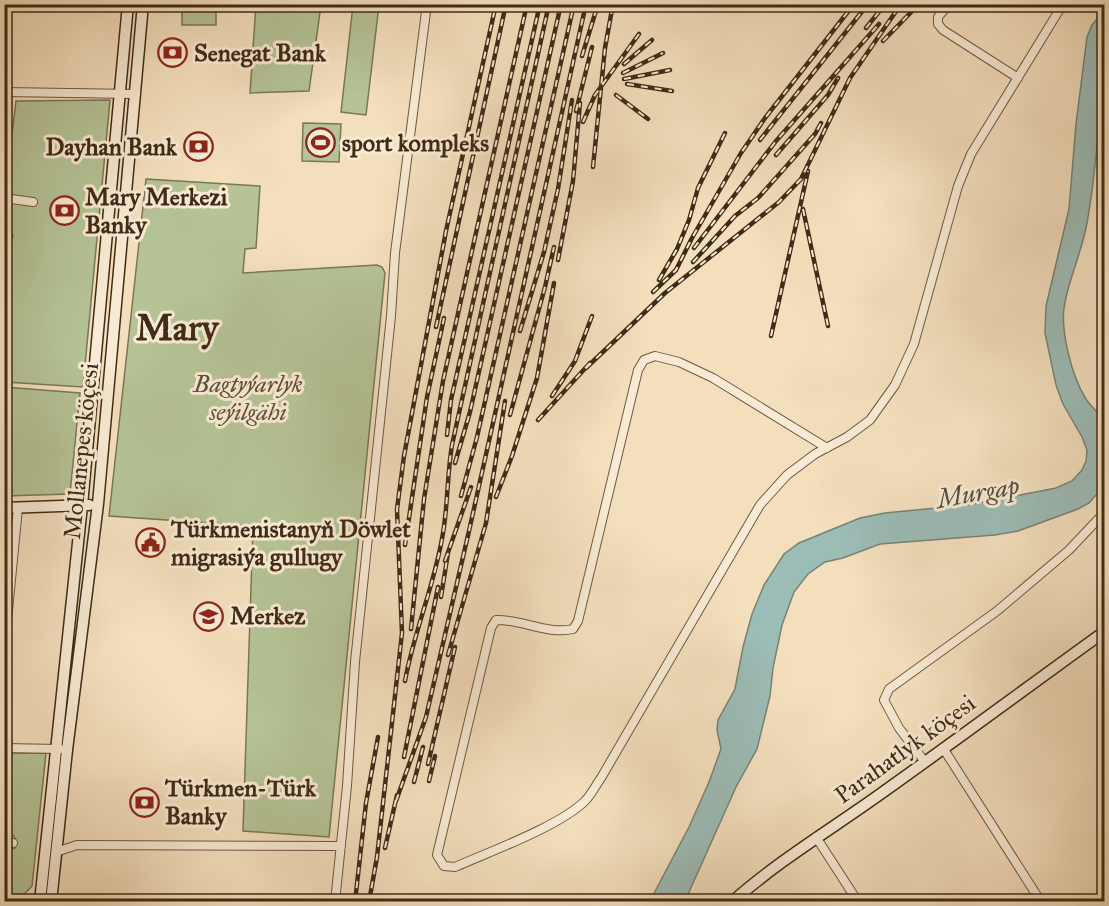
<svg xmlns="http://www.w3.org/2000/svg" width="1109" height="906" viewBox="0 0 1109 906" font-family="'IM FELL Great Primer',serif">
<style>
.green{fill:#b5c396;stroke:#7a7756;stroke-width:1.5}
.water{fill:#9cbcb6;stroke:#778276;stroke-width:1.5}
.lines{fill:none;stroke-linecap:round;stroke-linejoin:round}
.street-casing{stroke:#6d5840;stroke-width:10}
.secondary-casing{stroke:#402b16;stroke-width:13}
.street{stroke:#f8ead4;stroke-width:8}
.secondary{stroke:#f8ead4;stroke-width:10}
.rail-casing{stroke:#402b16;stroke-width:4.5}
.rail{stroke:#f8ead4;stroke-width:2;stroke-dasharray:7;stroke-linecap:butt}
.labels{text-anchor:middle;stroke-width:6;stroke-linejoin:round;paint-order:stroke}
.poi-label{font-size:24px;font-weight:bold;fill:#402b16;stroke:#f8ead4;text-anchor:start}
.park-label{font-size:24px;font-style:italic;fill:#5d5136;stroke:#f8ead4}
.street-label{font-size:24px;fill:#402b16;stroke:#f8ead4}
.water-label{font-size:26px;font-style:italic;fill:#574f3e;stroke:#f8ead4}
.town-label{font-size:36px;font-weight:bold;fill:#402b16;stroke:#f8ead4}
</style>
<rect width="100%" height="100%" fill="#f4dfbd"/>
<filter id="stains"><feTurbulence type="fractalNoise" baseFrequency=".00333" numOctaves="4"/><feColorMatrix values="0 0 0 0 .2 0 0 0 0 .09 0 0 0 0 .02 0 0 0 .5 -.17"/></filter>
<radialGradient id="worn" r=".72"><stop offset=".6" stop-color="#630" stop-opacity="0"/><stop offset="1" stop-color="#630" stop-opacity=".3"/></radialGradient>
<path class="green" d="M182,5H216V25H182Z
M256,5H321L309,91L250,93Z
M353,5H379L366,115L341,112Z
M110,100L83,387L5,382L4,269L13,235H5L4,159H9L16,101Z
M303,123L341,124L339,162L302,161Z
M146,179L260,186L256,248L245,249L243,273L377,265L382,267L385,273L329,837L243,831L253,526L109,516Z
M4,387L80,393L70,494L5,496Z
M5,753H46L32,886L18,901H9L5,891V852L15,848L17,842L13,835H5Z"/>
<path class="water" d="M1104,11V84L1102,91C1098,135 1095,180 1087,223C1082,251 1070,276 1065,302C1059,328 1072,377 1086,399C1091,407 1099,413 1104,420V486L1089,503L1078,509L1018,531L995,535L880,544L843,558L825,562L808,574L794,592L782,625L773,668L770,696L757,749L736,787L685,901H650L689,827L709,782L721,749L717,730L718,720L735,689L743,647L752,614L764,585L784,554L799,543L860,518L885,513L967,505L1056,488L1072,481L1082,470L1086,461L1087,450L1082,437L1063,404L1056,385L1045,333L1046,306L1069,209L1076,124L1087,37L1092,25Z"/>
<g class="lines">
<defs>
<path id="street" d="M949,4L938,17V24L943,30L1018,78
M4,92L136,94
M4,198L33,202
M827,448L713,378L679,362L655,356L644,360L638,370L578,621L573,629C548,635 521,619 496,620L491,628L437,855L444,866L455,867C491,851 558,827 585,801C591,795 596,785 601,778L760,505L787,475L815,454L847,437L870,420L895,385L914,344L958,186L971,154L1063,4
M4,651L18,508
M4,748L60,749
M943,748L1041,902
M925,762L899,728L884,700L889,689L997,611L1069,550L1104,513
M816,837L858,902
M4,842L13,843
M56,852L77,845L341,846
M335,902L347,786L355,662L391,316L395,253L427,4"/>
<path id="secondary" d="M4,508L89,505
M40,902L82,505L128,4
M51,902L67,750L98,504L143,4
M732,902C778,861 830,830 879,795C955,741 1029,686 1104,632"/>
</defs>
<use href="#street" class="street-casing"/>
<use href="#secondary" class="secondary-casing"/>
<use href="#street" class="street"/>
<use href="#secondary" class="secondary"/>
<defs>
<path id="rail" d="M866,28L885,4
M883,41L919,4
M582,56L598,4
M624,64L652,40
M623,73L663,53
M624,79L670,70
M627,84L672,91
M616,95L648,119
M576,111L592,47
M583,122L595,95L639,34
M760,140L868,4
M776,155L828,95L838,78
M593,167L605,48L613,4
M803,209L828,326
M694,248L776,141L879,24
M558,260L573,181L580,103
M693,262L735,216L758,198L815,134L821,123
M659,280L677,249L689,220L698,188L725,133
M653,292L676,270L692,238L741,153L765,118L854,4
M436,327L506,4
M520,331L544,252L558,189L572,100
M771,336L808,171
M586,368L665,293L779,202L801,179L850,78L901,4
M552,396L575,361L592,316
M510,415L545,287L554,247
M538,420L590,363
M447,435L451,400L540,4
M455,463L470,412L561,4
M461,496L477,437L574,4
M496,497L512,456L537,378L554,283
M405,545L427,397L444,318
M445,561L471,487
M441,597L448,553
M411,629L424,499L443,381L527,4
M448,655L486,523L505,401
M405,681C414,631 435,584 443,533C448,504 447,475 452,445L549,4
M404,757L438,587
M428,764L455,647
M429,781L435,756
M414,782L423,747
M396,801L426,717L469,531L586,4
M385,848L397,795
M355,902L366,803L378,737
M369,902L377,857L402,633L397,509L404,456L446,231L496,4"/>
</defs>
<use href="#rail" class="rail-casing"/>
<use href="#rail" class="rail"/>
</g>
<defs>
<symbol id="bank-ring" viewBox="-11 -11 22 22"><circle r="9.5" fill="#f8ead4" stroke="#8f2418" stroke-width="1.5"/><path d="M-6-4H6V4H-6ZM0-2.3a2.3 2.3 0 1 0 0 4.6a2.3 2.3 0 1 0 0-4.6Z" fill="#8f2418"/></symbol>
<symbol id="stadium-ring" viewBox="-11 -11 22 22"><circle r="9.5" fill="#f8ead4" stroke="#8f2418" stroke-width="1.5"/><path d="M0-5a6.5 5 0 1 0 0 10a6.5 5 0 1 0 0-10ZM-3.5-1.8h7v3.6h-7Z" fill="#8f2418"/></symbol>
<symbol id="civic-ring" viewBox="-11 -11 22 22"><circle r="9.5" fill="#f8ead4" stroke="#8f2418" stroke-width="1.5"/><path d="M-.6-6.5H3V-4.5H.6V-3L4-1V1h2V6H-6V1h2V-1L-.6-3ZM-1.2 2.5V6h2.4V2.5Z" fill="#8f2418"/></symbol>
<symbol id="school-ring" viewBox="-11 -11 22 22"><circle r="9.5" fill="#f8ead4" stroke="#8f2418" stroke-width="1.5"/><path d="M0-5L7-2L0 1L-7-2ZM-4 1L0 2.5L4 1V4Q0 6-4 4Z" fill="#8f2418"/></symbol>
</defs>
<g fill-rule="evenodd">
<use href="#bank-ring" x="156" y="36" width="33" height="33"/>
<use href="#stadium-ring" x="304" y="126" width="33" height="33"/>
<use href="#bank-ring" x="182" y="130" width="33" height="33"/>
<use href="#bank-ring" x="48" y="194" width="33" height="33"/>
<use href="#civic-ring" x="134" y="526" width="33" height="33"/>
<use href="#school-ring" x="192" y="600" width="33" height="33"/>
<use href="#bank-ring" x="128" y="786" width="33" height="33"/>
</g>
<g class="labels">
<g class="poi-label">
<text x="194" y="61">Senegat Bank</text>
<text x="342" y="151">sport kompleks</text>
<text x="177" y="155" text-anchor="end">Dayhan Bank</text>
<text x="85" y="205">Mary Merkezi<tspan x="85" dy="28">Banky</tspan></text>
<text x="171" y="537">Türkmenistanyň Döwlet<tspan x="171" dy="28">migrasiýa gullugy</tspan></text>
<text x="230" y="624">Merkez</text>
<text x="165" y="796">Türkmen-Türk<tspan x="165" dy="28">Banky</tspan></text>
</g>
<g class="park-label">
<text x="248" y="392">Bagtyýarlyk<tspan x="248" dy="28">seýilgähi</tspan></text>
</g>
<g class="street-label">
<text transform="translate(81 451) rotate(-84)" y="8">Mollanepes köçesi</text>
<text transform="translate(905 749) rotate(-36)" y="8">Parahatlyk köçesi</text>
</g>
<g class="water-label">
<text transform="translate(978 492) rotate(-10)" y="9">Murgap</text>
</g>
<g class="town-label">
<text x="177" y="340">Mary</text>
</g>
</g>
<rect width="1109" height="906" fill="none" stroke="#f4dfbd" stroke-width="24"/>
<rect x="6" y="6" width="1097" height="894" fill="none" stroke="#402b16" stroke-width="3"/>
<rect x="12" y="12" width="1085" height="882" fill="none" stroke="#402b16" stroke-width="1.5"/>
<rect width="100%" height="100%" filter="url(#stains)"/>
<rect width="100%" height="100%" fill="url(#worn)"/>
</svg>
